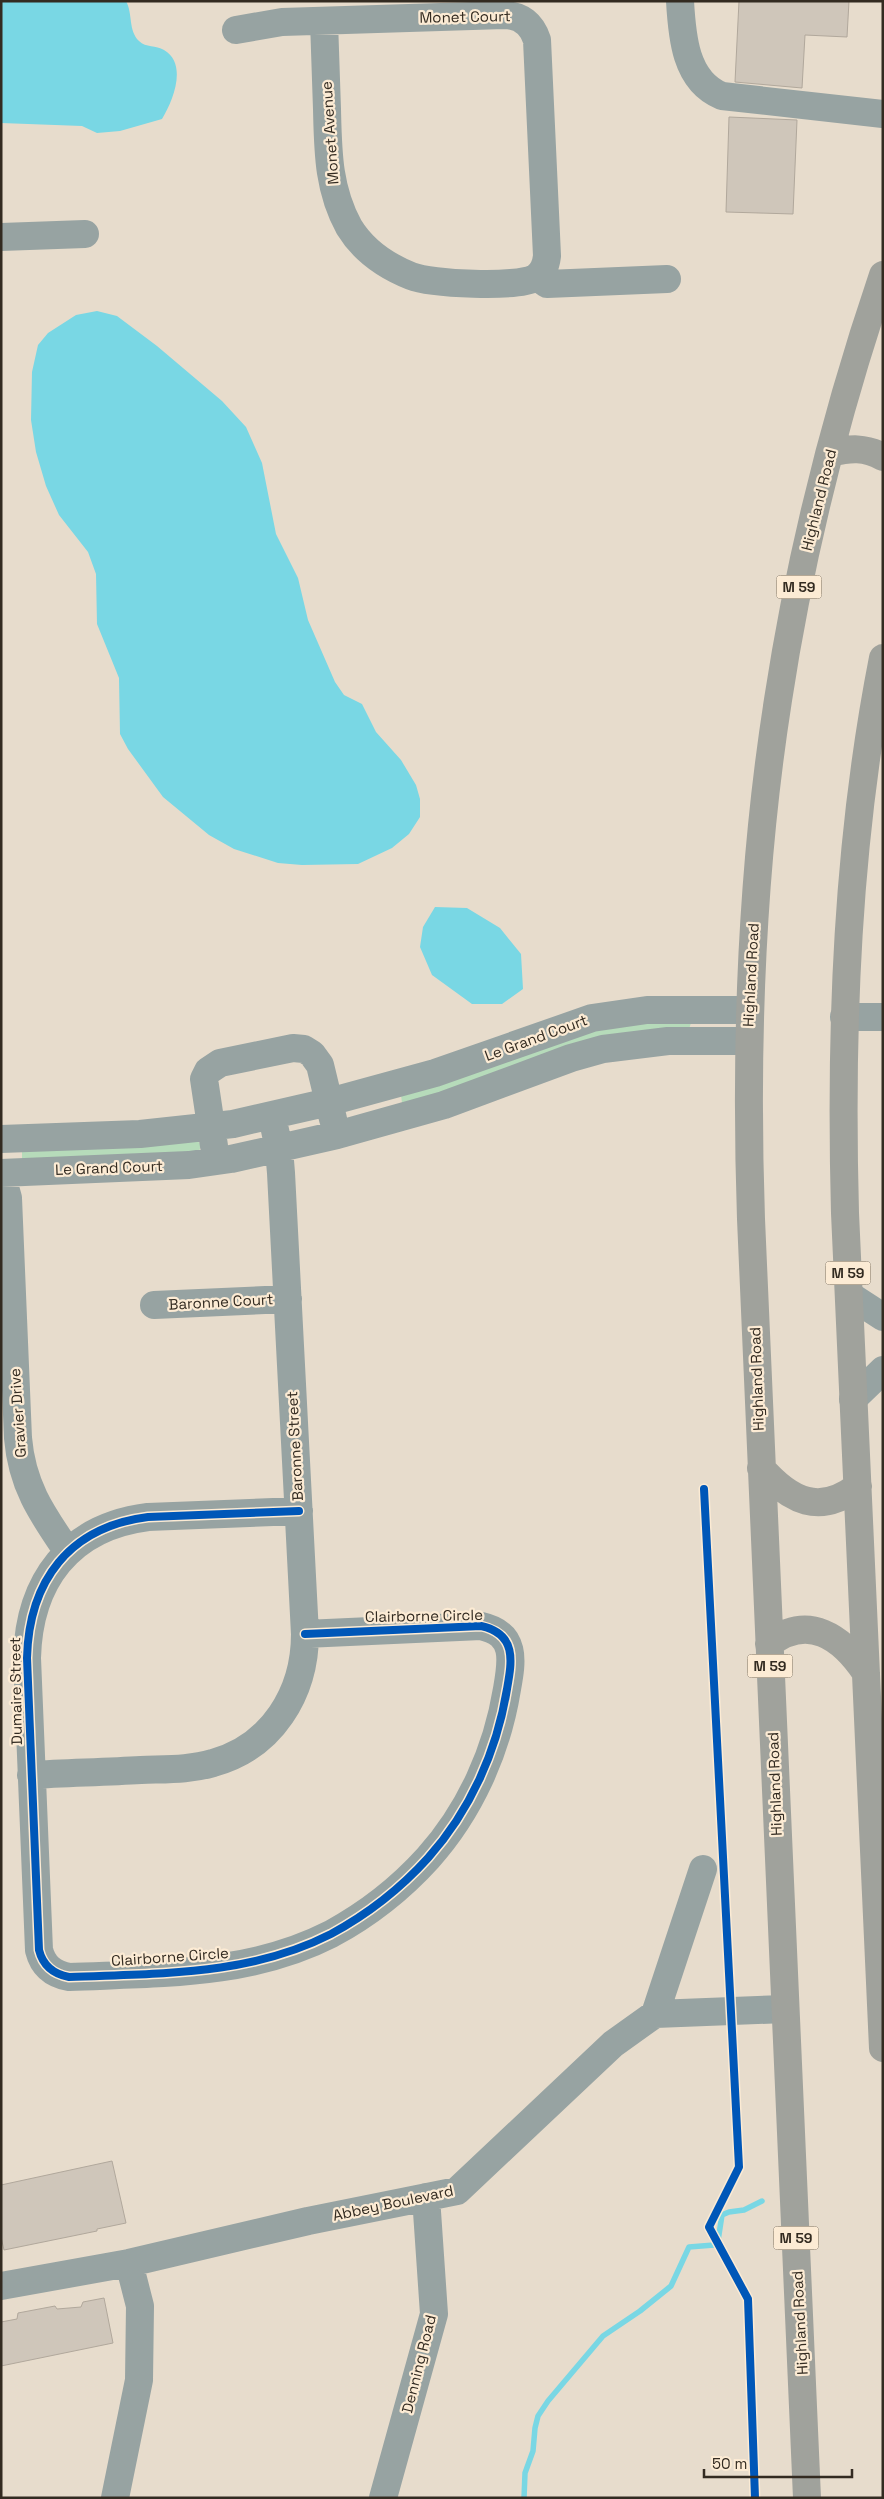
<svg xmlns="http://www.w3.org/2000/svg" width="884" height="2499" viewBox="0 0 884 2499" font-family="'Space Grotesk',sans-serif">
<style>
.green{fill:#b6dbba}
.water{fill:#79d7e4}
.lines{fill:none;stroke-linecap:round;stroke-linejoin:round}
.stream{stroke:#79d7e4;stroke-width:5.5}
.building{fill:#cfc6ba;stroke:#b1a89c}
.minor{stroke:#97a3a2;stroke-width:28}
.highway{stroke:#a0a29c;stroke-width:28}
.cycleway-casing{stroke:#fcebd4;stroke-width:11}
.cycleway{stroke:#0057b8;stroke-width:8}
.labels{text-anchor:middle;stroke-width:4.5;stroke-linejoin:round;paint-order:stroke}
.shield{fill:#fcebd4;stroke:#6f6557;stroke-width:1}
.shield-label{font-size:14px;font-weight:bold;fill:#332b21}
.street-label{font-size:15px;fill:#332b21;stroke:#fcebd4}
</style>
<rect width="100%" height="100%" fill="#e7dccc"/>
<path class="green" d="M612,1022L691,1023L689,1029L402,1103L401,1095Z
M196,1139L201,1145L199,1152L22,1160V1149Z"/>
<path class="water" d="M1,1H126C133,14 128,30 139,41C146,48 156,45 164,50C188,64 173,101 162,119L120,131L97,133L82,126L1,123Z
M97,311L117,316L157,346L222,401L246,427L262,463L276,534L298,578L308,620L335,682L344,695L362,704L376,732L401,760L416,785L420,799V817L409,834L392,848L358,864L302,865L278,863L234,849L209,835L163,797L128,749L120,734L119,678L97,624L96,574L88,552L59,515L46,486L36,452L31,420L32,372L38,345L48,333L76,315Z
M435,907L467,908L500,928L521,954L523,989L502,1004H472L432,975L420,947L423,927Z"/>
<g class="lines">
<path class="stream" d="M524,2498L525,2473L533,2451L535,2428L538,2416L548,2401L603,2336L640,2311L671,2286L689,2247L714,2245L718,2241L722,2215L729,2212L744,2210L762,2201"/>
</g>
<path class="building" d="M739,1H849L847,37L805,35L802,88L735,82Z
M729,117L797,120L793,214L726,212Z
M112,2161L126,2223L97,2229V2231L4,2250L1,2237V2185Z
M104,2298L113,2343L1,2366V2322L17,2319L18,2313L55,2306L57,2309L81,2307L83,2302Z"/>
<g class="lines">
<path class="minor" d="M680,1C682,36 685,81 722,96L883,114
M236,30L282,22L504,15C521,15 532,24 537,40L547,256C546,265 543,273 535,278C517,288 431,284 411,276C386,266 363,250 349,227C328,189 328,151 327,109C326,79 325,50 324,21
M1,237L85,234
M537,277L547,284L667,279
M844,1017H883
M1,1139L140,1134L233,1124L329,1102L435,1073L592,1018L647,1010H749
M214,1146L204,1079L208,1071L220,1063L293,1048L304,1049L312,1054L320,1065L333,1119
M1,1173L189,1165L231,1159L337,1135L444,1105L571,1058L603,1049L668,1041H748
M1,1173L8,1198L18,1438C22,1486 42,1514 68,1552
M849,1295L883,1317
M154,1305L288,1299
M853,1399L883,1370
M299,1511L148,1517C69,1527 29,1581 27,1658L39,1950C43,1966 53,1974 69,1977C159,1973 249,1976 331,1934C368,1914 400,1889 428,1858C470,1811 497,1751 507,1689C512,1661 517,1634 481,1626L305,1634
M31,1775C68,1773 105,1772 141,1770C165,1769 190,1770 213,1763C272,1747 305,1693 305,1634L281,1173L279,1149L272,1116
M655,2014L703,1869
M1,2286L129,2263L308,2221L457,2191L613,2044L655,2014L785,2009
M115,2498L139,2380L140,2306L129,2263
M383,2498L434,2314L426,2197"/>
<path class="highway" d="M831,453C850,448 865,447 883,457
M883,658C847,841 840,1028 845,1213L883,2048
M761,1468C790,1501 820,1516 858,1486
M769,1644C808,1613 842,1637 866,1673
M807,2498L751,1219C745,1046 751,872 778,700C800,556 836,413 883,275"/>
<defs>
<path id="cycleway" d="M704,1489L739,2167L709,2227L748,2299L755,2498
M299,1511L148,1517C69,1527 29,1581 27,1658L39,1950C43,1966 53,1974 69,1977C159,1973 249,1976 331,1934C368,1914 400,1889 428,1858C470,1811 497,1751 507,1689C512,1661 517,1634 481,1626L305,1634"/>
</defs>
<use href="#cycleway" class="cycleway-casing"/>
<use href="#cycleway" class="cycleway"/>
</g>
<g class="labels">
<g class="shield">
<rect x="776.5" y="575.5" width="45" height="23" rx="4"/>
<rect x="825.5" y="1261.5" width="45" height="23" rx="4"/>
<rect x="747.5" y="1654.5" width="45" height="23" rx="4"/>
<rect x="773.5" y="2226.5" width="45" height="23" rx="4"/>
</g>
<g class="shield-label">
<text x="799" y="592">M 59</text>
<text x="848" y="1278">M 59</text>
<text x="770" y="1671">M 59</text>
<text x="796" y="2243">M 59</text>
</g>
<g class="street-label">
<text transform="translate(465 17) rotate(-1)" y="5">Monet Court</text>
<text transform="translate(330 133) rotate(-94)" y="5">Monet Avenue</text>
<text transform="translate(819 500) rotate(-76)" y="5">Highland Road</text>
<text transform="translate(751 975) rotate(-87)" y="5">Highland Road</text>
<text transform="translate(536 1038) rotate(-20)" y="5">Le Grand Court</text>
<text transform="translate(109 1168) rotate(-2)" y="5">Le Grand Court</text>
<text transform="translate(221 1302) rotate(-3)" y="5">Baronne Court</text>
<text transform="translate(757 1379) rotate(-92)" y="5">Highland Road</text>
<text transform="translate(18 1413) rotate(-94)" y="5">Gravier Drive</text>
<text transform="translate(295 1446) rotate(-93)" y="5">Baronne Street</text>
<text transform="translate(424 1616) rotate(-1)" y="5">Clairborne Circle</text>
<text transform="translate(16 1691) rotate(-91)" y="5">Dumaire Street</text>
<text transform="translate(775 1784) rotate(-92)" y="5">Highland Road</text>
<text transform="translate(170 1957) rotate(-4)" y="5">Clairborne Circle</text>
<text transform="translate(393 2203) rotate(-12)" y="5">Abbey Boulevard</text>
<text transform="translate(800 2323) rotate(-93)" y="5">Highland Road</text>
<text transform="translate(419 2364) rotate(-76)" y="5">Denning Road</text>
</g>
</g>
<rect width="884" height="2499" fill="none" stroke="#332b21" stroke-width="5"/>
<path d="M704 2469v8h148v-8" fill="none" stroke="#332b21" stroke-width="2.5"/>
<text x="712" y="2469" font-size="15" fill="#332b21" stroke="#fcebd4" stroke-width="4" paint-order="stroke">50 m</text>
</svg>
